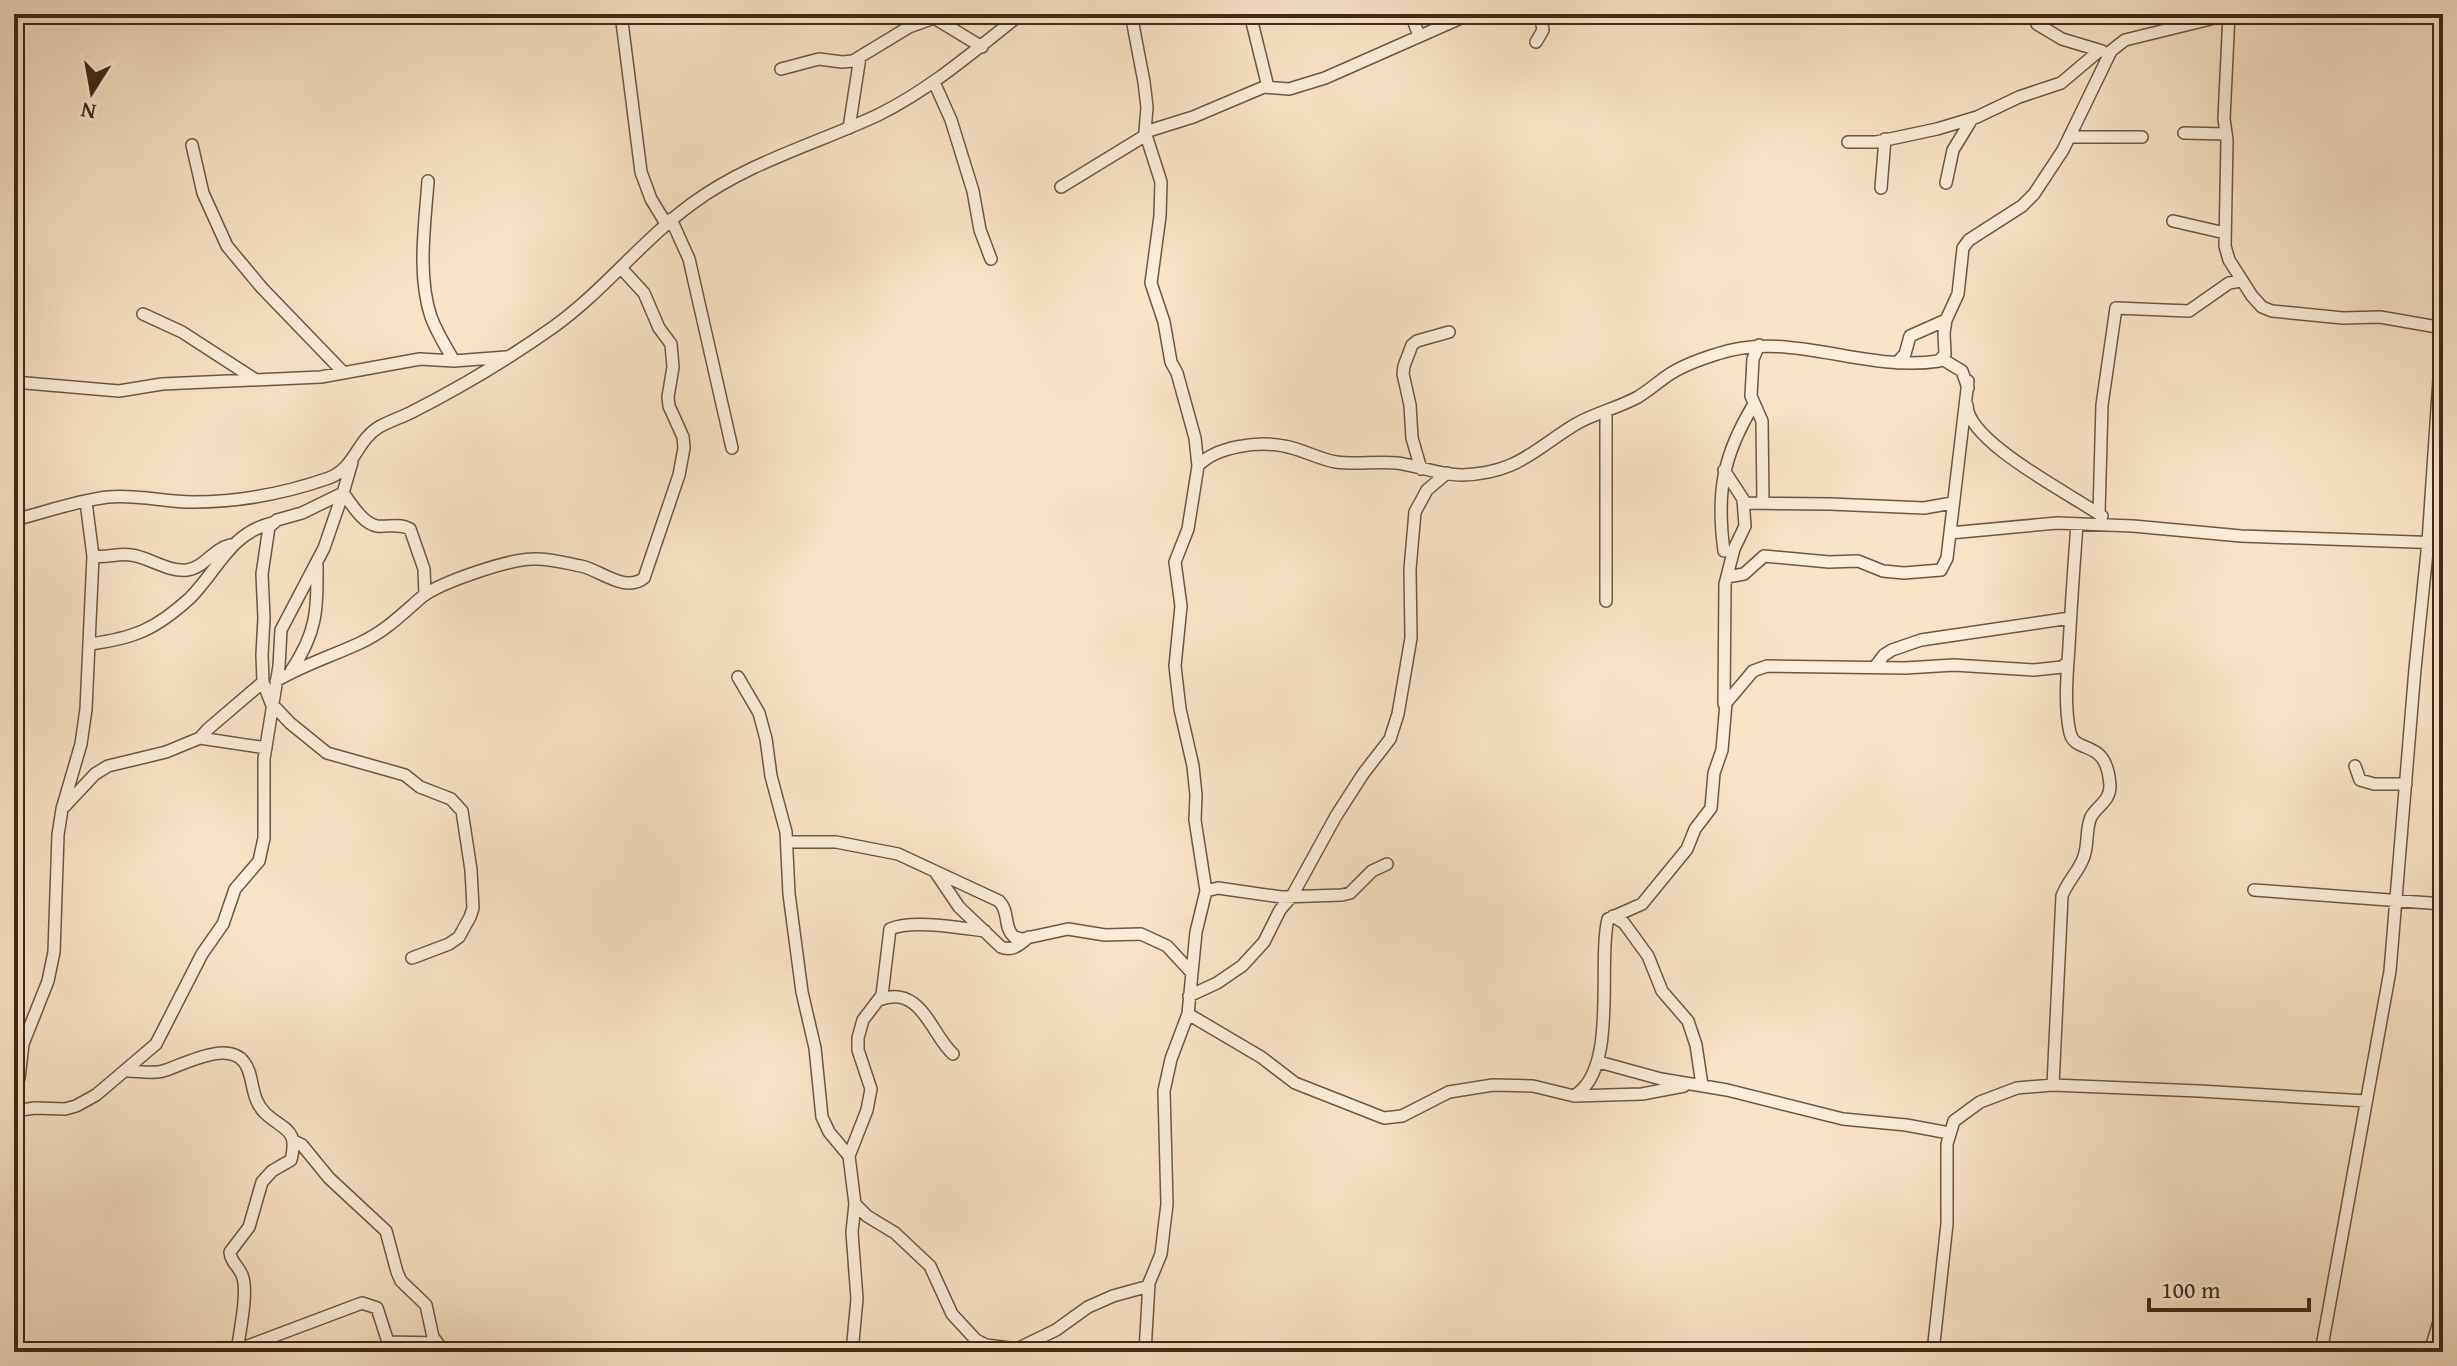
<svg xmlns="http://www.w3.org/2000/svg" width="2457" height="1366" viewBox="0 0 2457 1366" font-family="'Gentium Book Plus',serif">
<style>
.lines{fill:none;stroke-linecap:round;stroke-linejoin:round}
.minor-casing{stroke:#6e5744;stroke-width:14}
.minor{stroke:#faeddb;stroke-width:11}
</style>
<rect width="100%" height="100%" fill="#f8e4c7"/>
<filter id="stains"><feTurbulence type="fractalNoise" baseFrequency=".0025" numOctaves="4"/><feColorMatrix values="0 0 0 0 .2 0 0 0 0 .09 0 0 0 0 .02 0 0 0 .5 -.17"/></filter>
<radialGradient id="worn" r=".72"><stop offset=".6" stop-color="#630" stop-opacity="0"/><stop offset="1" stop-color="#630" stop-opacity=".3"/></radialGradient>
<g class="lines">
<defs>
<path id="minor" d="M621,14L641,172L651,199L665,222
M1131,14L1144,82L1147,107L1145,132L1161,182L1160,216L1151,283L1164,322L1171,362L1177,373L1195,438L1198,466
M1250,14L1268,87
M1411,14L1419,36
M2229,14L2224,119L2227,140L2225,246L2229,260L2252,296L2262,307L2272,311L2343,318L2380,317L2443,328
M931,16L982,47
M2037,24L2062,39L2102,51
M1536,42L1543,30L1540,14
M781,69L819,59L842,62L853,61L909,27L934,18
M934,82L951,120L973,191L980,230L991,259
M849,128L860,57
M1145,132L1193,117L1264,87L1289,89L1325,78L1470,14
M2184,133L2225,134
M2070,137H2142
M1848,142H1876L1937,129L1977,117L2019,97L2061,83L2099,51
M192,145L203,193L227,246L262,288L343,372
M428,181C425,224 417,275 431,317C437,333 446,347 454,361
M1946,183L1953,150L1972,119
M1061,187L1146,135
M1881,188L1885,139
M671,219L689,259L732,448
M2173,221L2225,233
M143,314L182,332L256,380
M1759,345L1753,359L1751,396L1762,421L1763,503
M1942,359L1962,371L1968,388
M1897,363L1905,354L1910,336L1946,320
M14,382L119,391L162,384L321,377L420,359L454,361L506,357
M1967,405C1967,442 2072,495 2102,516
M352,462L343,493L302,513L277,520L269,527L262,574L264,618L262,655L263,682L271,703L290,723L327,753L405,775L420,787L451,799L462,811L471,870L473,908L470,917L459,937L449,944L412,958
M1421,469L1412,438L1410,405L1403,374L1404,366L1412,345L1417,341L1449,332
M1724,470L1743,499L1745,526L1734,549L1725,584L1724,704
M343,493C351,503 363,524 377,526C389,527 399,523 410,529L424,569L425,595
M1744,503L1830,504L1924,508L1952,503
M2099,513L2102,405L2116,308L2189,311L2229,283L2241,281
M14,520C46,512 75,501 108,497C136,494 165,502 193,502C239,502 286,493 329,478C355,468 357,440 379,427C390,421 402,417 412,412C461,387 508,359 552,328C604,291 642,240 693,203C749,162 816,144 878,115C931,89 975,50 1021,14
M1950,533L2057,523L2133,526L2241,536L2443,543
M1724,551C1716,492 1723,455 1754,404
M93,556C106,558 119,553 131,555C149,557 167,572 187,570C204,568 213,549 230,545
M1727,577L1744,574L1764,556L1829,562L1858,561L1883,571L1904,573L1941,570L1947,558L1968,381
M1606,601V411
M90,644C135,638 156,629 190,598C218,570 230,533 272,523
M1874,668L1884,655L1892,650L1921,640L2070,618
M291,671C317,632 317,612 317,566
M738,677L759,713L766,739L771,776L786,832L789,894L802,992L815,1048L822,1117L829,1132L849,1156L855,1204L867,1216L895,1233L930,1266L952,1314L976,1340L986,1345L1040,1352
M276,681C303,665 332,656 360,643C386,631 402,614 423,596C442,582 509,559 533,559C548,558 566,563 581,566C600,570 625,593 644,578L679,475L684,448L683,437L669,406L668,397L673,367L671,344L659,328L644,293L621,268
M200,738L208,729L263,682
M2355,766L2360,780L2374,784H2406
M65,806L95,774L108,766L166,752L200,738L266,748
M787,842H836L898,854L999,901C1010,912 1003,927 1014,937L1022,939L1068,929L1105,935L1141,934L1167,946L1191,972
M936,873L959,907L1001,947C1013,952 1020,944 1029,937
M2254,890L2443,904
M1206,891L1218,888L1281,897L1342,895L1350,893L1372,871L1387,864
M1613,916L1624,923L1648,956L1662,991L1688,1021L1696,1045L1702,1085
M1189,996L1217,983L1242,966L1264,942L1280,910L1292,896L1336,816L1363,774L1390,739L1398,714L1411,638L1410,569L1415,512L1427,490L1447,473
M879,1000C921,983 932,1036 953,1054
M1188,1014L1261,1057L1295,1083L1384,1118L1402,1116L1449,1092L1493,1085L1533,1086L1574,1096C1619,1070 1597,963 1608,919L1642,904L1687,849L1695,829L1711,808L1714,773L1722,750L1726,703L1753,671L1767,666L1905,668L1954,665L2034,670L2062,667L2068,662
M1599,1062L1661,1079L1727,1090L1843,1119L1906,1125L1949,1133
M127,1071C138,1071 153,1074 163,1071C183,1065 227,1040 244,1062C255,1076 249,1097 265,1113C284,1131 299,1128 291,1160L272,1171L262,1182L249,1227L230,1252C231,1263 238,1265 242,1275C249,1291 239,1334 237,1352
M2053,1085L2062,896C2067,882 2078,872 2083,859C2089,846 2085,830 2091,817C2097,806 2110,801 2110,786C2107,736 2076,756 2070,733C2064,705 2067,675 2069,647C2071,606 2074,565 2077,524
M14,1096L19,1078L23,1044L48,981L54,952L58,835L62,809L81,744L86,709L93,556L86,502
M1575,1096L1642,1094L1684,1086
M14,1111L35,1108L65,1109L76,1106L96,1095L156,1044L202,954L223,924L235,889L259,861L264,838V759L279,666L281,630L324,548L343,493
M294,1141L302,1145L329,1178L386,1231L397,1272L401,1281L426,1305L433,1337L444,1352
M849,1156L867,1110L871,1089L858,1050V1038L863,1020L882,995L890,929C912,919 961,928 985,931
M1017,1349L1056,1330L1088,1307L1113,1296L1149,1286
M237,1350L362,1303L377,1308L388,1342L437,1343
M852,1352L857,1299L852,1232L855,1204
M1145,1352L1149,1283L1161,1254L1167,1204L1164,1091L1171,1059L1188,1014L1196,932L1206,891L1195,820L1196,795L1193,766L1180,709L1175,666L1181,606L1175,562L1188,529L1198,466C1216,446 1259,441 1284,446C1302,449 1318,459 1336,462C1356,465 1376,461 1397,463C1419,466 1440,475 1462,475C1518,473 1533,450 1576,424C1595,413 1618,408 1638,397C1648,391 1657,383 1667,376C1681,366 1701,359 1717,354C1790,329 1864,373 1939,361L1945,354L1944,333L1946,320L1958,294L1963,248L1969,240L2022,206L2034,194L2063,150L2111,51L2116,47L2125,40L2231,14
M1933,1352L1947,1224V1144L1954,1121L1980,1102L2017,1088L2053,1085L2199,1091L2366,1101
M2321,1352L2390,971L2415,669L2428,542L2443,320
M2430,1352L2443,1308"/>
</defs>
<use href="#minor" class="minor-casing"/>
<use href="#minor" class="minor"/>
</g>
<rect width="2457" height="1366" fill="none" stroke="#f8e4c7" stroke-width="48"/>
<rect x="16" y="16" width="2425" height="1334" fill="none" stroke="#402819" stroke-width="4"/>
<rect x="24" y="24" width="2409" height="1318" fill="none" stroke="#402819" stroke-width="2"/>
<g transform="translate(92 92) rotate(191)" stroke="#faeddb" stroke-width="6" paint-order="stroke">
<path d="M0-6L14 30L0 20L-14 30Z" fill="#402819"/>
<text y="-12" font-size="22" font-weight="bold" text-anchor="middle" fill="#402819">N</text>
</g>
<path d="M2149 1298v12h160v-12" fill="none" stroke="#402819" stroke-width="4"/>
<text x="2161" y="1298" font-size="24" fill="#402819" stroke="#faeddb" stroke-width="6" paint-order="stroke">100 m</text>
<rect width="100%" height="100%" filter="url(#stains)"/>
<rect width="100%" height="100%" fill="url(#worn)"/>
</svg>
